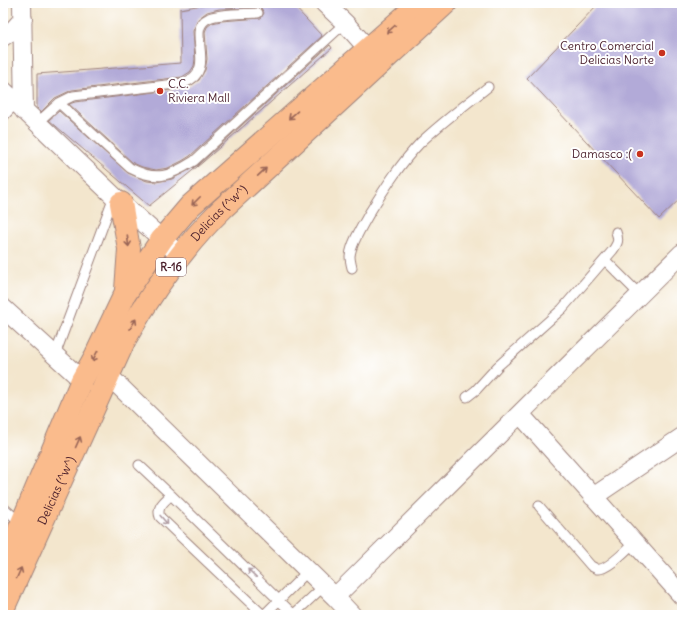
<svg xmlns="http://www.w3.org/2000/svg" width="685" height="618" viewBox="0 0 685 618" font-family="Delius,sans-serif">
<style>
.building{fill:#b2aad8}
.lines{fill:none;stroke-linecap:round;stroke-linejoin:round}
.lane-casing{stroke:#9e827c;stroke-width:11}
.street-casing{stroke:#9e827c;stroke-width:20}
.primary-casing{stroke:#9e827c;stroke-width:24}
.lane{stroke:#fff;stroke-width:9}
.street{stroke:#fff;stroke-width:18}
.primary{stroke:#fabb8c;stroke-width:22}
.oneway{stroke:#996557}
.oneway2{stroke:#ae9aa0}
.poi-dot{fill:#c8321e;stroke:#fff;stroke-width:1.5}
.labels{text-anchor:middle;stroke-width:4;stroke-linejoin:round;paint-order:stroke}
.shield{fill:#fff;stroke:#80626b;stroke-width:1}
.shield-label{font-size:11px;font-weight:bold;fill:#4a1f2b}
.poi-label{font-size:12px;fill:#4a1f2b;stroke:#fff;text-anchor:end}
.street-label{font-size:12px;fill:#4a1f2b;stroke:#fff}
</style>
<rect width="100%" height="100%" fill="#fff"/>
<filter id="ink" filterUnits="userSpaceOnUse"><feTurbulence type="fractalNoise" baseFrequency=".025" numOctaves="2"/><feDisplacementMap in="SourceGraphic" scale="8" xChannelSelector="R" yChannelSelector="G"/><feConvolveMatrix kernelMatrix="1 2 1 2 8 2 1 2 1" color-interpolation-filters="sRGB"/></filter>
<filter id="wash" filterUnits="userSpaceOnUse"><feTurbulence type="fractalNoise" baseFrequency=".012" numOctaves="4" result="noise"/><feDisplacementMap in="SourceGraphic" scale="16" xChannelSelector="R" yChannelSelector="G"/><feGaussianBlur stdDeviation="0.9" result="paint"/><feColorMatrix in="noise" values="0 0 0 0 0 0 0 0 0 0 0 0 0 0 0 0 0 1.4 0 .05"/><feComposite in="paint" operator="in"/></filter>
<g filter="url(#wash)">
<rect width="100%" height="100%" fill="#f3e6cd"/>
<g id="blocks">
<path class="building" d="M213,3H291L322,36L190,156L182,161L168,168L156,170L142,167L133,163L69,104L75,102L187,88L199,80L205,70L207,59L205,32L207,27L212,23L221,21L261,18L264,13L261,8L219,9L207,12L198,19L193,31L195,59L194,66L190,72L182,77L72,90L55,98L41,112L37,108V74L181,63L180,9Z
M599,3H682V197L659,219L527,78Z
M330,45L332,48L203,162L149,206L49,120L59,111L128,173L147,181L156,182L172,179L198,165Z"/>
</g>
</g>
<g filter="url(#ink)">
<use href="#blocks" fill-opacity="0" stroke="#9e827c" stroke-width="1"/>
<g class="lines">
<defs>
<path id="lane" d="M59,103L130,168C157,182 170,176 194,161L345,23
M3,117L16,103
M37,123L59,103L73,96L184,83C220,69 183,30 209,18C221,13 244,14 258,13
M605,260L640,295
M352,268C351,264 350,260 350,256C351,243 364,223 370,212C385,188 400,164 420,143C441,123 465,105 488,87
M55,355L114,196
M467,397L476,390L498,366L562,309L613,250C618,243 619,240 616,232
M139,465L171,495
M539,506L591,566C591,566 597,569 597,569C607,571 627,549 634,543
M3,507L22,524
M263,615L160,517C156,507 164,502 171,495L294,615
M264,615L308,571
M293,615L324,586"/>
<path id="street" d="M22,3L24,111
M324,3L345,23L369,50
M3,37L14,29L23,19
M3,90L121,203L180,255
M3,308L82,380
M108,375L335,597L352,615
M520,414L682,596
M593,497L682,437
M335,597L682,253"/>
<g id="primary">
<path d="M121,203L129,249L126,290"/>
<path d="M3,568L82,380L96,355L125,294L162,239L190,206L420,3"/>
<path id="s1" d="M3,609L125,339C152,291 184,246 223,208L446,3"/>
</g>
</defs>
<use href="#lane" class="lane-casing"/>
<use href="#street" class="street-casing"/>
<use href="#primary" class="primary-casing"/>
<use href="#lane" class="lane"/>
<use href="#street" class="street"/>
<use href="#primary" class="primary"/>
</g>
<defs><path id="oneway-shaft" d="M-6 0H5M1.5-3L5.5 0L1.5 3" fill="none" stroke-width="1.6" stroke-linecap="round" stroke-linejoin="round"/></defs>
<g class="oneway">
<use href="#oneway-shaft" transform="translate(391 29) rotate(138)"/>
<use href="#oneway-shaft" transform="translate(293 115) rotate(139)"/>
<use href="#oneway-shaft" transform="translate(262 172) rotate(-43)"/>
<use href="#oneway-shaft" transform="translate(196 201) rotate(135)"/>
<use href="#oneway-shaft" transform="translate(128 241) rotate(83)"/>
<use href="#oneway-shaft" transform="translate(133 324) rotate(-60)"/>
<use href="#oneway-shaft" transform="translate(95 356) rotate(118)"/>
<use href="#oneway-shaft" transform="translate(78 442) rotate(-66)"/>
<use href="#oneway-shaft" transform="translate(19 573) rotate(-66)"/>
</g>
<g class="oneway2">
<use href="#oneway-shaft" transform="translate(164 520) rotate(50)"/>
<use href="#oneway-shaft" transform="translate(252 573) rotate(-136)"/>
</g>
</g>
<g class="poi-dot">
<circle cx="662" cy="53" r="4"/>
<circle cx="160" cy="91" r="4"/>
<circle cx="640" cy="154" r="4"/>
</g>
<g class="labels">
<rect class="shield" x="156" y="258" width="30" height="18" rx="3"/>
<g class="shield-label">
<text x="171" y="271">R-16</text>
</g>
<g class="poi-label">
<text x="654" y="50">Centro Comercial<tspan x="654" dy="14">Delicias Norte</tspan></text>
<text x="168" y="88" text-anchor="start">C.C.<tspan x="168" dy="14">Riviera Mall</tspan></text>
<text x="632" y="158">Damasco :(</text>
</g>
<g class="street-label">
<text dy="4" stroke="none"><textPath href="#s1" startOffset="454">Delicias (^w^)</textPath></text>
<text dy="4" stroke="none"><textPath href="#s1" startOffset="130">Delicias (^w^)</textPath></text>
</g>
</g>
<rect width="685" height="618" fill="none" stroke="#fff" stroke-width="16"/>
</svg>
